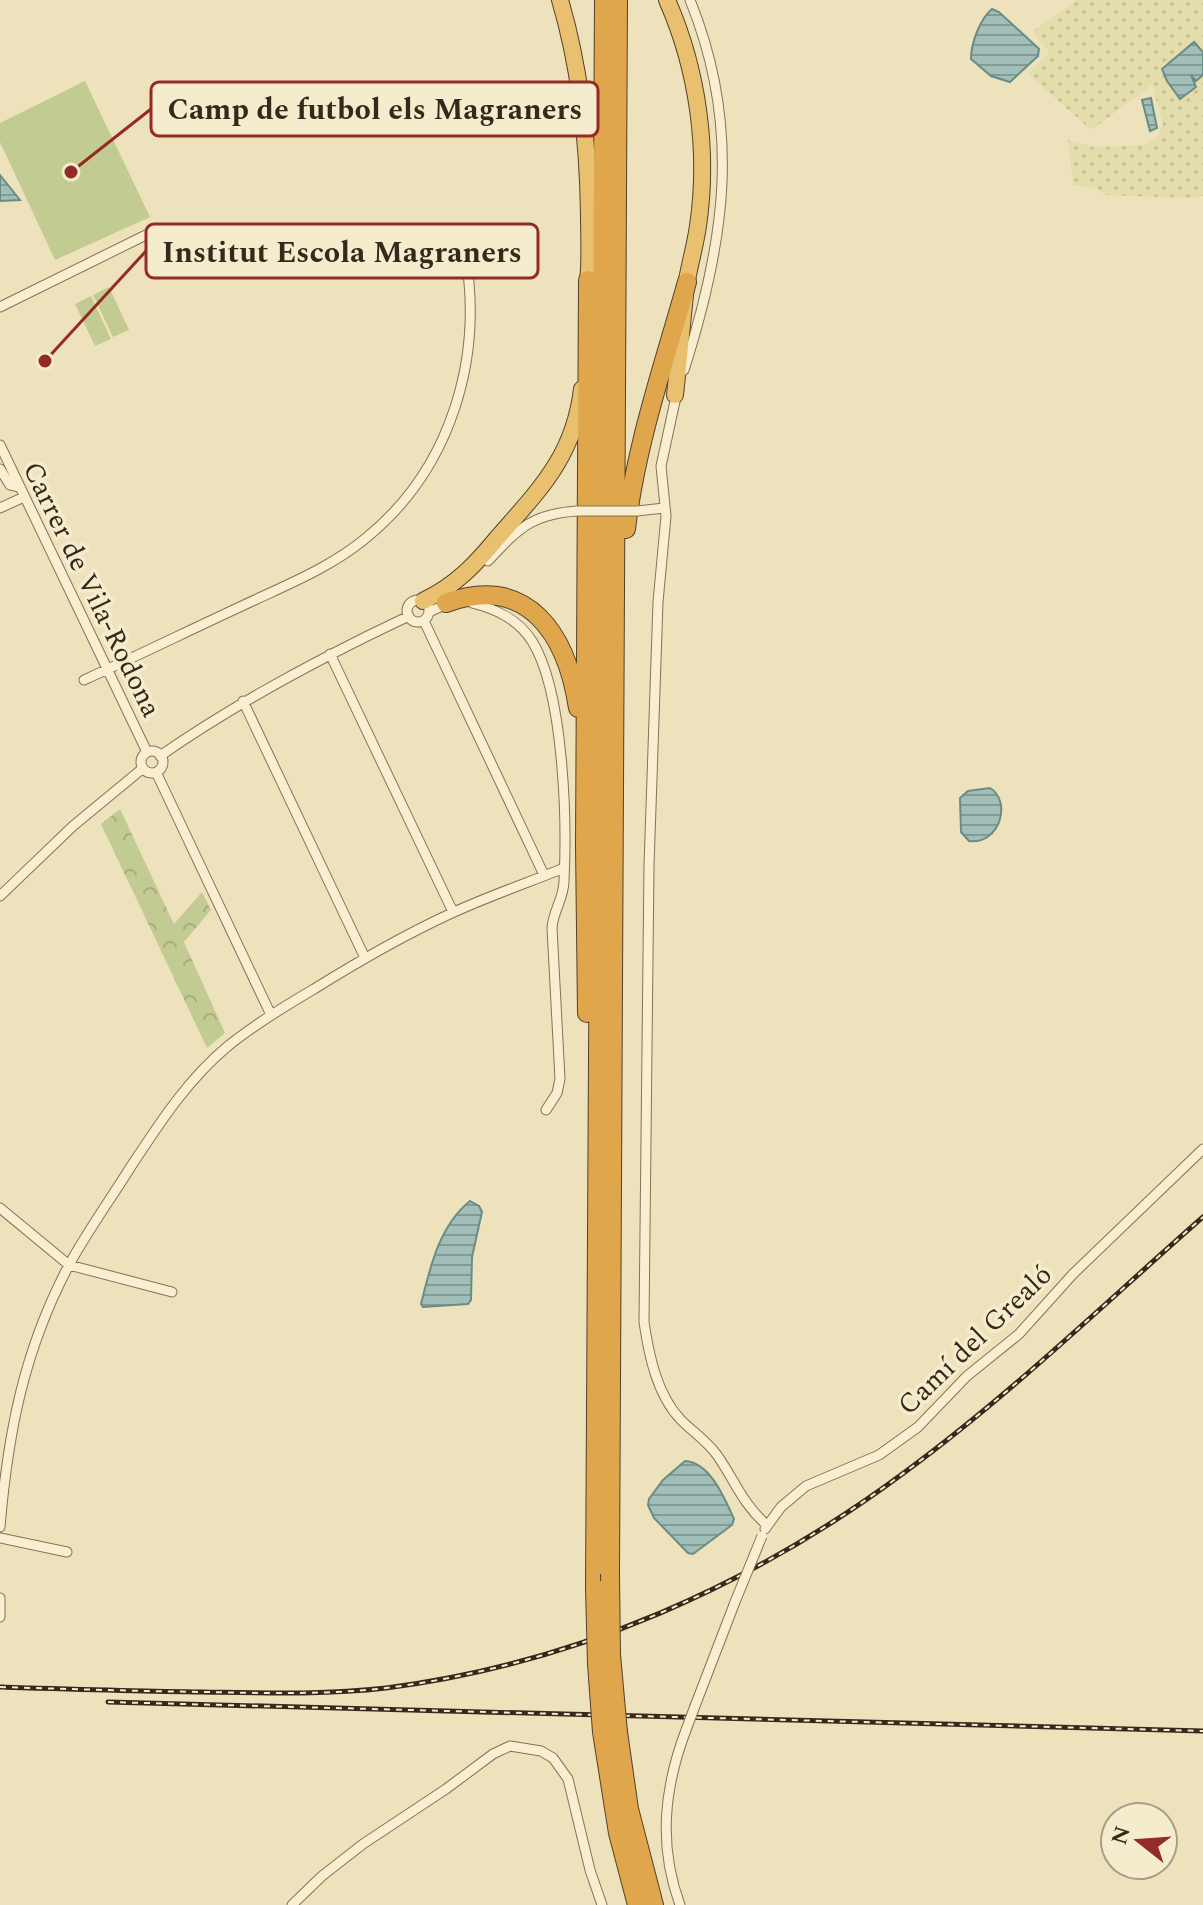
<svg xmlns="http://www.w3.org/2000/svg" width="1203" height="1905" viewBox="0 0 1203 1905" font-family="Spectral,serif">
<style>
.farmland{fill:url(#farmland-dots)}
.park{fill:url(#park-crowns)}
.garden{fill:#c1cb92}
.water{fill:url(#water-rules);stroke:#698c85;stroke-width:2}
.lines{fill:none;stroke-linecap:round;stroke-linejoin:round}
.minor-casing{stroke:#857256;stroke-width:11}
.trunk-casing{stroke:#53402b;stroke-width:18}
.motorway-casing{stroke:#53402b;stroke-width:20}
.minor{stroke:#f9efd0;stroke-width:9}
.trunk{stroke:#e8c06f;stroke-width:16}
.motorway{stroke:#dfa64b;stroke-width:18}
.rail-casing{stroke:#35291b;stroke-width:5}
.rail{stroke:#f5eccd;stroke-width:2;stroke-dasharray:6;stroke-linecap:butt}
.minor-bridge-casing{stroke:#857256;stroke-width:11;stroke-linecap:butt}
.motorway-bridge-casing{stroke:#53402b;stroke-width:20;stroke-linecap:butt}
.minor-bridge{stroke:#f9efd0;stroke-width:9}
.motorway-bridge{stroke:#dfa64b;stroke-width:18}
.labels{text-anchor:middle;stroke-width:7;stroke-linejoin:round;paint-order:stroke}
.street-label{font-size:28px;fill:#35291b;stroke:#f5eccd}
.leader{fill:none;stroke:#952b26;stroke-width:3}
.callout-dot{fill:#952b26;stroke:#f5eccd;stroke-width:3}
.callout{fill:#f5eccd;stroke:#952b26;stroke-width:3}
.callout-label{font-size:30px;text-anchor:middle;font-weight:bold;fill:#35291b}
</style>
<defs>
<pattern id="farmland-dots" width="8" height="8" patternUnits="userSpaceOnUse" patternTransform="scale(2)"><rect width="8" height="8" fill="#e3ddab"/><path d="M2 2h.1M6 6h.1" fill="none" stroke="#c3be93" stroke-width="1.8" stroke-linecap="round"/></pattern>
<pattern id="park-crowns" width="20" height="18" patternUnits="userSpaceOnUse" patternTransform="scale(2)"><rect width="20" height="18" fill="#c1cb92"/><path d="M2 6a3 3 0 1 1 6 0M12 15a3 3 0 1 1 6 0" fill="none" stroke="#a6ae7d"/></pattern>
<pattern id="water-rules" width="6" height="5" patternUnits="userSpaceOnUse" patternTransform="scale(2)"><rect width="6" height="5" fill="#a1bfb8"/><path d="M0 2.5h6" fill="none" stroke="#849b95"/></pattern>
</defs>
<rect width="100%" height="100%" fill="#eee2bd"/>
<path class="farmland" d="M1076,0H1203V196L1185,198L1105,195L1096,188L1073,185L1068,140L1094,147L1145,145L1157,138L1163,124L1152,85L1091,130L1028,74L1050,52L1032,32Z"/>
<path class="park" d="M120,809L174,924L202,892L211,910L184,942L225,1033L207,1048L101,824Z"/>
<path class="garden" d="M85,81L150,217L55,260L0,142V123Z
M109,287L129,330L113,337L93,295Z
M91,296L111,339L95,346L75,304Z"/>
<path class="water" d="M992,9L999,12L1039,49L1038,56L1010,82L991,76L971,59C971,43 980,19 992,9Z
M1194,42L1203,52V75L1196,81L1191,75L1196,87L1180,99L1167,81L1162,69Z
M1151,98L1157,128L1150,131L1142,100Z
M0,175L20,200L0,201Z
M990,788C1012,801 1000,845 969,841L961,832L960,798L968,791Z
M470,1201L479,1206L482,1212L472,1257L471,1300L468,1304L423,1307L421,1304C430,1268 439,1226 470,1201Z
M685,1461C710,1462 725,1499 734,1519L732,1525L693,1554L688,1553L654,1518L648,1505L649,1499L663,1480Z"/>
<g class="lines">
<defs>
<path id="minor" d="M0,307L154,231
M684,370C725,242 742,128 690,0
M677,392L661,466L666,516L658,602L649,866L644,1322C649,1356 657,1395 681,1420C693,1432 707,1441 717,1455C734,1479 743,1505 767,1525
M0,445L147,752
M0,469L10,485L18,487
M0,508L24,497
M637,511L664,508
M488,561C518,529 531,514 577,511
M407 611a11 11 0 1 1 22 0a11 11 0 1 1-22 0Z
M472,603C496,609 518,619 532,641C564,692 567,821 564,881C564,898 553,911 552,928L560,1079L557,1093L546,1110
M429,612L449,603
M424,621L544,875
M330,654L453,912
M84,680C137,656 190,630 244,605C286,585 330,568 366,538C452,468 485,355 464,248
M243,701L365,958
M141 762a11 11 0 1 1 22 0a11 11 0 1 1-22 0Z
M160,756C239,701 322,657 409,616
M156,772L271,1015
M0,896L73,826L142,769
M0,1208L69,1265L172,1292
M0,1527C8,1432 24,1350 69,1265C87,1232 110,1200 130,1168C159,1124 187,1080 228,1046C255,1024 285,1006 314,989C359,961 404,935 452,913C489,896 527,883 564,868
M765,1529L781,1507L806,1486L879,1455L918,1427L967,1376L1019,1334L1073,1274L1203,1149
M0,1538L67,1552
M0,1598V1617
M695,1706L735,1602
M292,1905L322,1876L363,1844L446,1789L493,1754L510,1746L541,1751L553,1758L568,1779L590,1870L602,1905
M680,1905C658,1845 664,1788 686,1730"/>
<path id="trunk" d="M560,0C581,71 588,142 589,215C589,239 591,266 587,290
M667,0C698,70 709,151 698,226C695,247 689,266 686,286C682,322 679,359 675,395
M423,601C455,586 476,564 498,537C540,489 574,456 582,389"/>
<path id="motorway" d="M626,529C636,444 664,364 687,282
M446,603C529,573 567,636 578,708
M587,1013L585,846L588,280
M610,1574L618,0
M595,1588L604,0
M602,1732L618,1833L637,1905
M618,1732L629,1809L654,1905"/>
</defs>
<use href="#minor" class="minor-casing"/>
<use href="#trunk" class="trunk-casing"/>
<use href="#motorway" class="motorway-casing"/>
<use href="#minor" class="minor"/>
<use href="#trunk" class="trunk"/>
<use href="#motorway" class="motorway"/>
<defs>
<path id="rail" d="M0,1687C68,1689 135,1691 203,1692C264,1693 325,1695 386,1688C575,1664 753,1585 905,1472C1010,1395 1105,1303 1203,1217
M108,1702L1203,1731"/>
</defs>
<use href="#rail" class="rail-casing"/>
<use href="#rail" class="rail"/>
<defs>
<path id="minor-bridge" d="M577,511H637
M735,1602L762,1536
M686,1730L695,1706"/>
<path id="motorway-bridge" d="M610,1574L611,1655L618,1732
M595,1588L597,1664L602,1732"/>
</defs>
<use href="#minor-bridge" class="minor-bridge-casing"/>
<use href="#motorway-bridge" class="motorway-bridge-casing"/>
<use href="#minor-bridge" class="minor-bridge"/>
<use href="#motorway-bridge" class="motorway-bridge"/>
</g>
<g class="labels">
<g class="street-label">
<text transform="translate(93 589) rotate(64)" y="10">Carrer de Vila-Rodona</text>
<text transform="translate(974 1339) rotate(-44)" y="10">Camí del Grealó</text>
</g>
</g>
<path class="leader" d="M71 172L151 109M45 361L146 251"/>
<g class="callout-dot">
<circle cx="71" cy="172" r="8"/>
<circle cx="45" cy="361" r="8"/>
</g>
<g class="callout">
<rect x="151" y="82" width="447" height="54" rx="8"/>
<rect x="146" y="224" width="392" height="54" rx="8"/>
</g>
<g class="callout-label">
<text x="375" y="119">Camp de futbol els Magraners</text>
<text x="342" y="262">Institut Escola Magraners</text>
</g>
<g transform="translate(1139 1841) rotate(287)"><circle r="38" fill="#f5eccd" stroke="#a89e86" stroke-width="2"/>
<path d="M0-6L14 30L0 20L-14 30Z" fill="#952b26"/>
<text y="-12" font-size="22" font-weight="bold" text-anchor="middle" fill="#35291b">N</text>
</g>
</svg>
